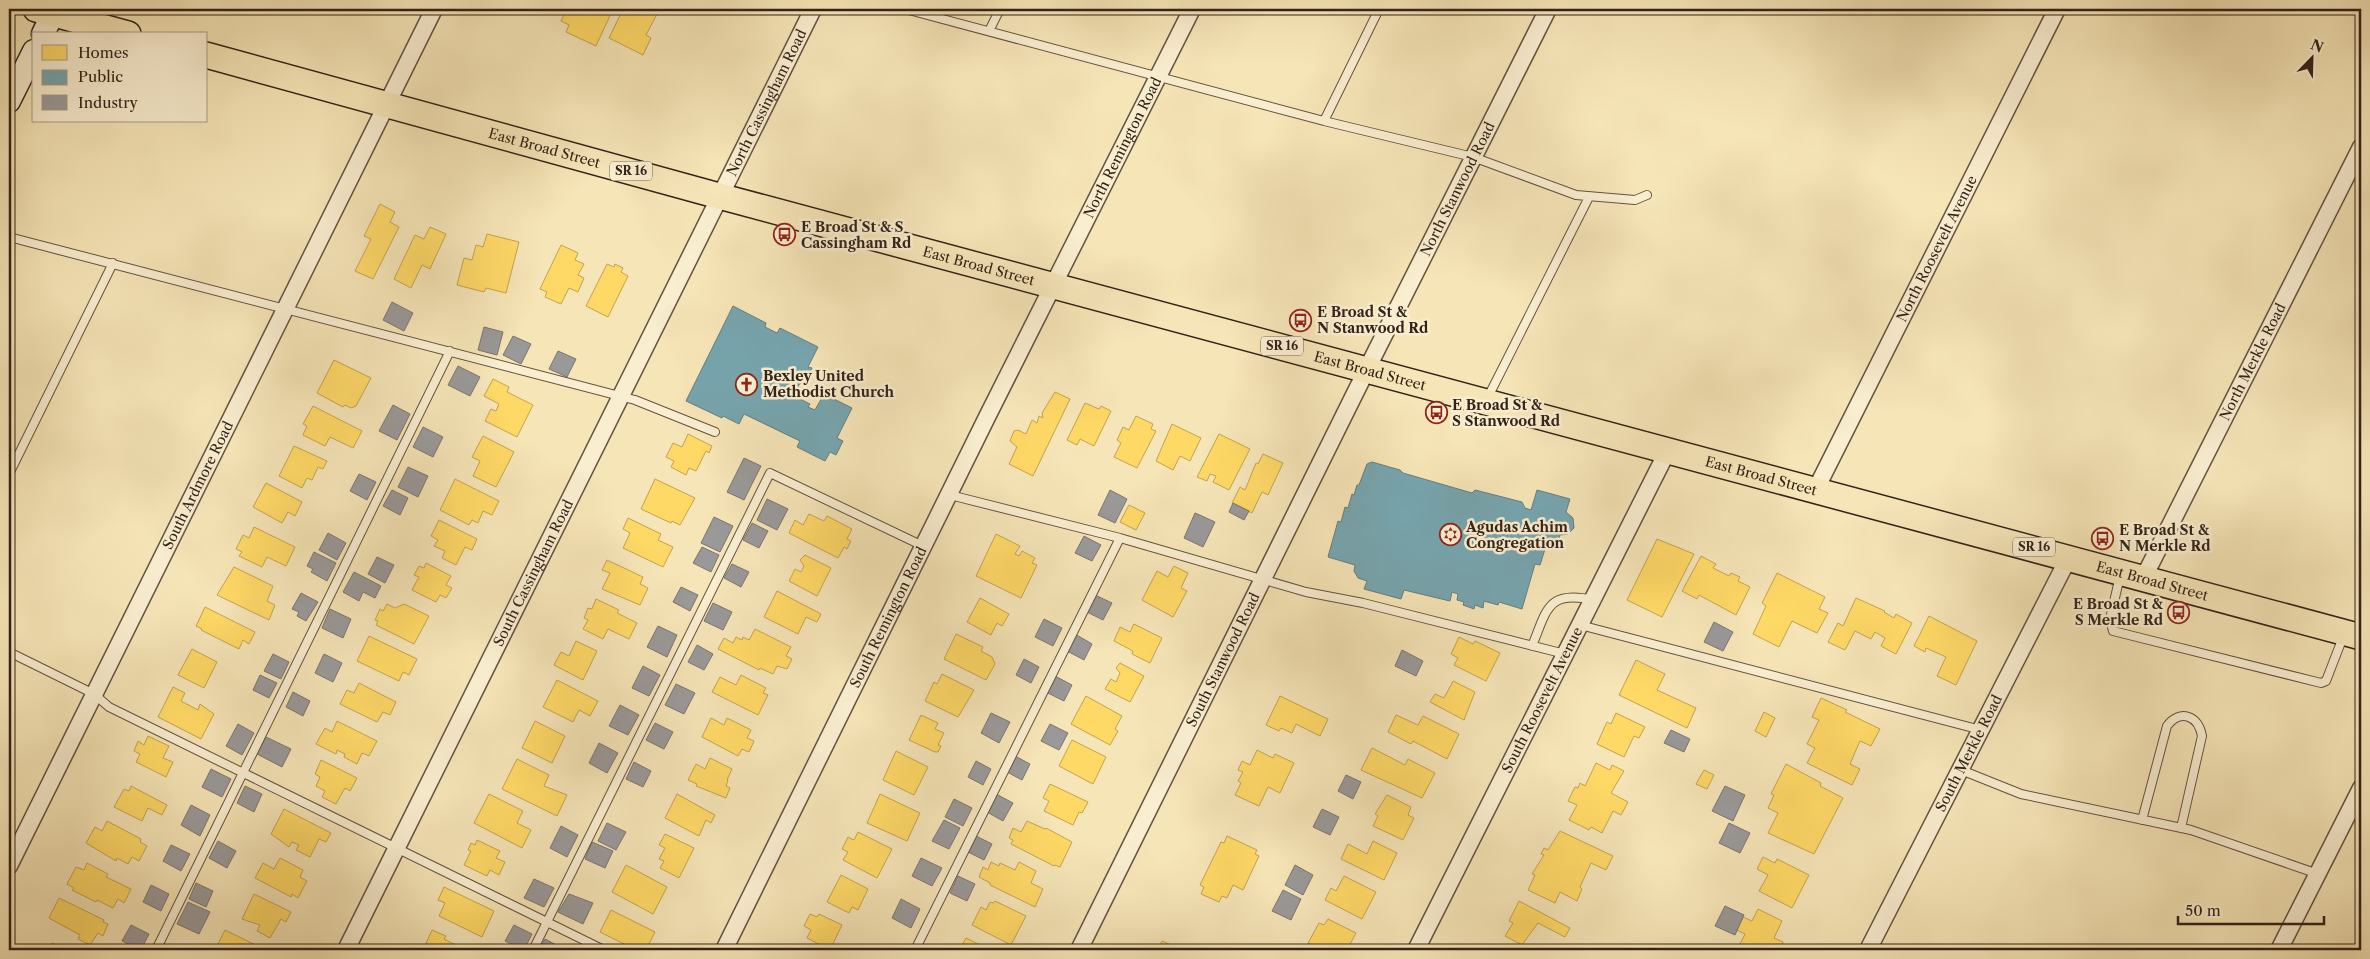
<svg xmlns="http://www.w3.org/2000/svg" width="2370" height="959" viewBox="0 0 2370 959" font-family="'Libre Caslon Text',serif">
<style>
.homes{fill:#ffd966;stroke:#c2a24f}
.public{fill:#76a5af;stroke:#627e82}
.industry{fill:#999;stroke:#7a7572}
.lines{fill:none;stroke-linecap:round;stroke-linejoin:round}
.lane-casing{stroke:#635340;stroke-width:10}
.street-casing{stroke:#635340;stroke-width:19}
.secondary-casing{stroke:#322218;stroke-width:25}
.primary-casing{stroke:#322218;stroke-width:28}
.lane{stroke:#f9eed0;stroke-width:8}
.street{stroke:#f9eed0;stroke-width:16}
.secondary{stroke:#f9eed0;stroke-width:22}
.primary{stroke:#f6e5b7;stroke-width:25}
.labels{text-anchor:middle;stroke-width:5;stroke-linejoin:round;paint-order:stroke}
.shield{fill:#f9eed0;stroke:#6e5f4f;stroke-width:1}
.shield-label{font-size:12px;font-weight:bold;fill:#322218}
.street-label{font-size:14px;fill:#322218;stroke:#f9eed0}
.poi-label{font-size:14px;font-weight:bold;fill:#322218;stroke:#f9eed0;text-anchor:start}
</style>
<rect width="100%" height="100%" fill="#f6e5b7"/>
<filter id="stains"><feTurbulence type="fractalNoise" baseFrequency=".004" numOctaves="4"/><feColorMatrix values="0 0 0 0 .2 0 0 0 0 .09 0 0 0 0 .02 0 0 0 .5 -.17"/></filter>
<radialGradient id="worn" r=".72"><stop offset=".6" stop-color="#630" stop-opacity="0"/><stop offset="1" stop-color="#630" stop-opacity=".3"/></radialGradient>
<path class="homes" d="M567,9H613L596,46L566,32L569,25L561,21Z
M623,9H647L657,14L646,35L651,38L643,55L609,38Z
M380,204L395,212L390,222L399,227L373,279L355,271L371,239L364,236Z
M430,227L446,234L430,269L422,265L411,288L394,279L415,235L424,239Z
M487,234L519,242L506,293L486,288L484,292L457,285L464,258L472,260L476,245L483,247Z
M561,245L578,253L575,260L584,264L578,275L584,278L578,292L569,288L561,304L545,297L547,292L540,289Z
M607,264L614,267L615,264L623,268L621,272L628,276L608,317L586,306Z
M334,360L371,378L356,406L351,408L345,405L343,407L317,393Z
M493,379L509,387L507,392L533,405L517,437L485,421L491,409L496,411L499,404L484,396Z
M1055,392L1070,399L1033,476L1009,464L1017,447L1010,441L1014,431L1018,430L1026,434L1032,420L1037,423L1039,416L1043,418L1042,413Z
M1085,403L1099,409L1101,406L1111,411L1094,446L1080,439L1077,445L1067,440Z
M313,406L362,431L353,448L330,437L325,446L303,435L307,426L303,424Z
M1136,416L1153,424L1151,429L1156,431L1137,468L1114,457L1121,443L1117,440L1123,427L1129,430Z
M1172,424L1201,438L1190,461L1180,456L1173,470L1156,461Z
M688,434L712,446L709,453L706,451L696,471L689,468L686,475L671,467L674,461L666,457L673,443L682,447Z
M1219,434L1250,449L1229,490L1213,482L1216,476L1210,474L1207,481L1197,477Z
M483,436L514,452L496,487L473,476L480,461L472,457Z
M294,446L327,461L323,469L318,467L312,480L307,478L302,488L279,476Z
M1263,454L1283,463L1268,495L1262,492L1252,513L1232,503L1240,487L1245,490L1256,463L1258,464Z
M455,479L499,501L492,515L483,511L478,523L472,520L469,525L440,510Z
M655,479L695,498L680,525L672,521L671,523L641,509Z
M266,483L302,502L295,516L288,512L282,523L253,507Z
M1129,505L1145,513L1136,530L1120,522Z
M809,514L824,521L827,516L852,529L847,539L851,541L847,549L844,547L838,558L789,533L795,520L803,525Z
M628,518L661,534L658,540L673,547L663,567L623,548L630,533L623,529Z
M439,520L477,539L472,550L465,547L456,565L442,558L445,551L434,546L438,540L431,536Z
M254,527L295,547L286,566L267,557L262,567L239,556L242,552L236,549L243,535L249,538Z
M996,534L1020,546L1015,554L1019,556L1022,551L1035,558L1032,563L1037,565L1021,598L976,576Z
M1657,539L1694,554L1662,617L1627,600Z
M805,555L831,568L817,596L789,581L795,569L801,572L804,566L800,560Z
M1701,556L1716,564L1713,568L1729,576L1731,573L1740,577L1738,581L1750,587L1736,615L1699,595L1697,599L1682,591Z
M607,560L643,577L640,584L648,588L640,605L602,589L610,573L602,570Z
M426,563L451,576L446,585L452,588L446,598L440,595L436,602L412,590L419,577L414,575L419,566L424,568Z
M1174,566L1188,573L1181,588L1187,591L1173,617L1142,600L1157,571L1168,577Z
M234,567L273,586L267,601L275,605L269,620L217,595Z
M1777,573L1825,597L1819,609L1828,613L1817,633L1792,621L1779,647L1753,634L1766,606L1762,603Z
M777,591L821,614L817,622L806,617L798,634L764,617Z
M980,598L1009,614L1002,626L997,623L991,635L967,622Z
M1856,598L1885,611L1884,612L1894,618L1896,614L1912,623L1896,654L1881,646L1885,638L1875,632L1871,639L1855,631L1845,650L1828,642L1838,623L1843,626Z
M596,599L619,610L617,613L637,623L629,639L608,629L603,639L583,629L588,620L584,618L588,608L592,609Z
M387,604L395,608L404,604L429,616L414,644L376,625L378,621L375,620L380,609L383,611Z
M205,607L255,632L249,644L243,640L239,649L201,630L202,629L196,626Z
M1929,616L1977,641L1956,685L1937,676L1946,657L1926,648L1925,652L1914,646Z
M1134,624L1162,638L1150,663L1132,654L1133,651L1114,641L1120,627L1130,632Z
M755,629L791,647L786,656L792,659L787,669L777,666L773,674L760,668L759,670L718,649L724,638L733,643L736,637L742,640L743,637L749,640Z
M956,634L983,647L981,651L992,657L995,664L986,680L944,659Z
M369,636L417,659L409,675L403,672L399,681L357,661Z
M1459,637L1473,644L1475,641L1500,653L1486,681L1454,665L1458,658L1451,654Z
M576,641L597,651L583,680L554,665L561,652L569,656Z
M192,649L217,662L204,688L178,675Z
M1636,660L1665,674L1657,690L1696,708L1687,728L1619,695Z
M1120,663L1144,676L1130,702L1105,689L1111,679L1116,682L1120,673L1116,668Z
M942,674L974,690L958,717L925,701L934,682L937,684Z
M741,675L766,688L763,693L768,695L758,715L712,692L720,677L736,685Z
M557,680L598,701L590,716L579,710L573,722L543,707Z
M1453,681L1475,692L1464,720L1430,702L1435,694L1444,698Z
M359,683L396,702L390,715L383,712L377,722L340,704L347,690L354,693Z
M173,687L185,693L181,701L198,710L200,704L214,714L201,739L158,717Z
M1086,696L1122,716L1115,729L1118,731L1110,745L1071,724Z
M1280,696L1328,719L1320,736L1296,724L1292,733L1281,728L1279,731L1266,725Z
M1821,698L1847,710L1845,712L1880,729L1871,746L1860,741L1850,764L1860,769L1852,785L1807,763L1815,748L1807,744L1819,720L1812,717Z
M1764,712L1775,718L1766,737L1755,731Z
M1616,713L1645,727L1639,738L1634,736L1624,757L1597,744L1607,722L1611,724Z
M921,715L938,723L935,729L944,733L938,745L941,746L938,752H935L909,740Z
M1396,715L1418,725L1423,716L1459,734L1447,759L1413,741L1411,744L1388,732Z
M711,718L724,725L727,718L751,730L747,738L754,741L749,752L742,749L738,756L702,737Z
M337,721L377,741L369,756L362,753L357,764L344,757L345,754L337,750L336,754L316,744L325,728L332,732Z
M535,721L565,736L552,763L522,748Z
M148,736L169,746L163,758L173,762L166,777L136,762L140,754L134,751L138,741L144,745Z
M1072,740L1106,757L1093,784L1059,766Z
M1372,748L1405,765L1408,759L1435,773L1422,798L1361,770Z
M1257,750L1273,758L1275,754L1294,763L1280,793L1268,787L1259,806L1235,795L1241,783L1238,781L1243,772L1238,770L1242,761L1250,765Z
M896,751L928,767L914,795L883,780Z
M710,758L732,769L727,780H728L726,786L730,788L726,798L696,786L697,784L688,780L696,764L705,769Z
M517,759L549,775L544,786L567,795L557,816L502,789Z
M321,760L357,778L350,791L345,788L336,804L322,797L325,791L316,786L320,777L315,774Z
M1596,763L1610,770L1612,765L1624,771L1611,793L1628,802L1621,815L1613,811L1602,833L1591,827L1589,830L1569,820L1577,805L1568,801L1575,787L1578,788L1580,783L1585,786Z
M1786,764L1821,783L1820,786L1843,798L1814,854L1768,833L1778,813L1768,808L1774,795L1771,794Z
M1704,770L1714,775L1707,789L1696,784Z
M1050,784L1088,802L1082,813L1079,812L1073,825L1044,811L1049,801L1043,798Z
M131,786L167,805L162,815L148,808L142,821L114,807L124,789L129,791Z
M489,794L523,811L517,823L531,830L522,848L474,823Z
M677,794L715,815L711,823L706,820L699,836L665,818Z
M880,794L920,813L907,841L867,823Z
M1387,795L1411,807L1408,815L1414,818L1403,840L1373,826L1378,816L1375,814Z
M284,809L331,833L326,842L319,839L310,857L296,850L299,845L292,842L289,847L271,834Z
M107,821L141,839L140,842L147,846L139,861L132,857L128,864L117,858L116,861L86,843L95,827L102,831Z
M1027,821L1045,829L1046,828L1072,842L1060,867L1055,865L1054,866L1011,844L1013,840L1009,838L1013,828L1021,832Z
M1560,831L1613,856L1606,870L1591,863L1580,887L1582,889L1577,901L1560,892L1555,903L1528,890L1535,875L1532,874L1544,855L1541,854L1544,848L1548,850Z
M858,832L892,849L877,878L843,860L848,852L842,849L848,837L854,840Z
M665,834L694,848L679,878L660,868L664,861L659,859L665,848L659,845Z
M1227,836L1257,850L1255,854L1259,856L1243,890L1233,885L1227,898L1222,896L1219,902L1201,894L1204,887L1200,885L1221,842L1224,843Z
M477,840L500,851L496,858L505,862L499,875L490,870L487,876L464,865L471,851L468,850L471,843L475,845Z
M1373,841L1397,853L1384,880L1341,859L1348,844L1367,854Z
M1763,857L1775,863L1777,859L1809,875L1792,908L1759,891L1768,875L1757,869Z
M280,858L303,870L300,877L307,881L298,898L292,894L291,897L255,878L263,863L274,869Z
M991,862L999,866L1000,863L1015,870L1019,862L1036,871L1031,883L1043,889L1035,907L990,885V883L979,877L983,867L988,870Z
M87,863L108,874L106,877L131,889L124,903L118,899L113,908L97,900L96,902L72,890L74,888L67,884L76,867L84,870Z
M626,865L667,887L653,914L612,892Z
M841,875L868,889L858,910L852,907L849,913L827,902Z
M1344,876L1376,892L1362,919L1325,900L1331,888L1336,891Z
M444,887L494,911L482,937L439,916L445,903L438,900Z
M254,894L291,912L286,922L281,919L270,938L257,931L260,925L242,919Z
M59,898L104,920L103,922L108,924L103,936L98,933L90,945L78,939L80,935L49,918Z
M995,901L1026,916L1011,945L972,925L981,907L986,910L990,902L993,903Z
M1519,901L1570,928L1565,937L1538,923L1522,945L1505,936L1513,923L1509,921Z
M1758,909L1782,921L1774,938L1783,942L1780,950L1768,946L1766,950H1737L1745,934L1737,930L1743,917L1752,921Z
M611,910L655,932L646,950H636L600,932Z
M810,914L817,917L819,914L842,925L830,950L807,938L811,930L804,926Z
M1328,919L1356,933L1347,950H1313L1315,946L1308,943L1319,923L1324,925Z
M225,930L266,950H215Z
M432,930L446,936L444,939L462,948L461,950H423Z
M966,938L990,950H959Z
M1162,941L1182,950H1158Z
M52,943L68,950H48Z"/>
<path class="public" d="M733,306L766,323L765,327L777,333L780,328L818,347L808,367L812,368L804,384L800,383L792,399L795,400L796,397L810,404L808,407L815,410L824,394L852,408L837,438L843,441L836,455L830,452L825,461L797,447L800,441L744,414L739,424L723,416L722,418L686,401Z
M1372,462L1400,470L1403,473L1472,493L1475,490L1522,502L1525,508L1531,510L1537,490L1570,499L1566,512L1573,518L1574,528L1568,534L1560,535L1556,549L1546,546L1540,565L1535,564L1522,609L1499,602L1498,605L1484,601L1483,608L1475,605L1474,609L1463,605L1464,602L1457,600L1458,594L1452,592L1450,601L1404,590L1401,599L1364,589L1367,581L1358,578L1354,571L1355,565L1328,557L1338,521L1341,522L1345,507L1348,508L1352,494L1354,495L1357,485H1359L1367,464Z"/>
<path class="industry" d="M392,302L413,313L404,331L383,320Z
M484,327L503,332L497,355L478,350Z
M513,336L531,344L521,364L503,355Z
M558,351L576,359L567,377L549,369Z
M458,366L480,377L470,396L448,385Z
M393,405L410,414L397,440L379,431Z
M423,427L443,437L433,457L413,447Z
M744,458L761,466L744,500L727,492Z
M408,467L428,476L418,497L398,487Z
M359,474L376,482L367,500L350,491Z
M392,490L408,498L400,515L383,506Z
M1110,490L1127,499L1115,523L1098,515Z
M767,499L788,509L777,530L757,520Z
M1233,503L1249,511L1244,520L1229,512Z
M1195,513L1215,522L1203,547L1184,538Z
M714,517L733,526L720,552L701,543Z
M752,523L768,531L759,548L743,540Z
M328,533L346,543L337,560L319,550Z
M1084,536L1101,545L1092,561L1075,553Z
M702,547L719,555L711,572L693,563Z
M314,552L336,563L327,581L311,572L313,569L307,566Z
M377,557L394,565L385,583L368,574Z
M732,564L749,572L741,587L724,578Z
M354,572L381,586L375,598L363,592L359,601L343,592Z
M681,587L698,595L690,611L673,602Z
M301,593L318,602L306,621L297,616L299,612L292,609Z
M1095,595L1112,603L1103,620L1087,612Z
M713,603L732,612L723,630L704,621Z
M330,609L351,619L343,638L322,628Z
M1044,619L1062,628L1053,646L1035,637Z
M1714,622L1733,632L1723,651L1704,642Z
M658,626L677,635L667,657L647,647Z
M1075,634L1092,644L1084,660L1067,651Z
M697,645L713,654L704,670L688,662Z
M1402,650L1423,661L1416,676L1395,666Z
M273,654L289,662L281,679L264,671Z
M324,654L342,663L333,682L315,673Z
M1024,659L1039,667L1031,683L1016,675Z
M643,666L660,675L649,696L632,688Z
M260,675L277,683L269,698L253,690Z
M1055,676L1072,685L1064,701L1046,692Z
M676,684L695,693L684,714L665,705Z
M293,692L310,701L303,716L286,707Z
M620,705L639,715L628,735L609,726Z
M991,713L1010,722L999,743L981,733Z
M655,723L673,732L664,749L646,740Z
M238,724L254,733L242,755L226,746Z
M1050,724L1068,733L1059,750L1041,741Z
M1671,730L1690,739L1684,752L1664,743Z
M266,737L291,749L282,767L257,754Z
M599,743L618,753L607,773L589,763Z
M1015,756L1030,764L1022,780L1007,772Z
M976,761L991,769L983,785L968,777Z
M634,762L651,771L643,787L626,779Z
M211,769L231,779L222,797L202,787Z
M1346,775L1361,782L1353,799L1338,791Z
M245,786L262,794L254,812L237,803Z
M1725,786L1745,795L1733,821L1712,811Z
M996,794L1013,803L1003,821L987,812Z
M954,799L972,808L963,826L945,817Z
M191,805L210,815L200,836L181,825Z
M1322,809L1339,817L1330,835L1313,827Z
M944,820L960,828L949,849L932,841Z
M607,823L626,832L616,850L598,841Z
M1729,823L1750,833L1740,853L1719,843Z
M561,826L578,835L567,857L550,848Z
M976,836L992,844L984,860L968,852Z
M218,841L236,851L227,868L209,858Z
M592,842L613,851L605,868L585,859Z
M171,845L190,854L181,871L163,861Z
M921,858L942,868L932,886L912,876Z
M1295,865L1313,875L1303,895L1285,885Z
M958,876L975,884L967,901L950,893Z
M534,879L554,888L544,907L524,898Z
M196,883L213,891L206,907L189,899Z
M151,885L169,894L161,911L143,902Z
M1283,890L1301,899L1291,920L1272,911Z
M569,894L593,903L583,924L558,912Z
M901,899L920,909L911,928L892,918Z
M188,902L210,912L199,934L177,924Z
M1725,906L1744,915L1735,935L1715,926Z
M131,925L149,934L141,950L122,941Z
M514,925L532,934L524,950L505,941Z
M545,939L562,948L561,950H539Z"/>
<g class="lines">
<defs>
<path id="lane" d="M905,9L1324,121L1473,157L1576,195L1635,200L1647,195
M989,31L1000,9
M1324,121L1379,9
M9,237L635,400L715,432
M1487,399L1589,197
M9,474L113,263
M950,495L1120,538L1306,592L1363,603L1565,654
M2120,576L2110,619L2113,631L2321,683L2326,681L2343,637
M1580,625L1981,730
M1532,646C1547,610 1547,590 1593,600
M9,652L94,694L109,707L604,950
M1961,770L2021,794L2191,830L2318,874
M2142,820L2167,726C2180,709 2198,715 2202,736L2181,828
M156,950L450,351
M533,950L770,473L923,546
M915,950L1120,538"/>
<g id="street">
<path id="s1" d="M1816,489L2057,9"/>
<path id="s2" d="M2144,577L2361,147"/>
<path id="s3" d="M9,866L434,9"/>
<path id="s4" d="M346,950L813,9"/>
<path id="s5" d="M724,950L987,417L1192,9"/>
<path id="s6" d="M1079,950L1367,369L1548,9"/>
<path id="s7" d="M1416,950L1668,450"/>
<path id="s8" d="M1868,950L2069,557"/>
<path d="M2279,950L2361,788"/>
</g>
<path id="secondary" d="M43,34L55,9
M9,101L34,51"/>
<g id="primary">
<path d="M36,9L128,34"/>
<path id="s9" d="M206,55L719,196L2361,637"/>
</g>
</defs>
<use href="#lane" class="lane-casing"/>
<use href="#street" class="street-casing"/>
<use href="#secondary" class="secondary-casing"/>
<use href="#primary" class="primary-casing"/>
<use href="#lane" class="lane"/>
<use href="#street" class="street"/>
<use href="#secondary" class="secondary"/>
<use href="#primary" class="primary"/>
</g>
<defs>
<symbol id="bus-ring" viewBox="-11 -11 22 22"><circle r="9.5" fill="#f9eed0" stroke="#8f2418" stroke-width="1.5"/><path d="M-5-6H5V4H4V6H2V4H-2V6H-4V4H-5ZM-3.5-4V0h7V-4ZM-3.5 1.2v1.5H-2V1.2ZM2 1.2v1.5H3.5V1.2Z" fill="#8f2418"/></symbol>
<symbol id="church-ring" viewBox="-11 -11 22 22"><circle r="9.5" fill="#f9eed0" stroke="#8f2418" stroke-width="1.5"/><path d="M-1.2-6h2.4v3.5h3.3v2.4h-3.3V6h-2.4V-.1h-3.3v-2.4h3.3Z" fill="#8f2418"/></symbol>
<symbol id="synagogue-ring" viewBox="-11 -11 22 22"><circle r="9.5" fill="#f9eed0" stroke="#8f2418" stroke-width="1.5"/><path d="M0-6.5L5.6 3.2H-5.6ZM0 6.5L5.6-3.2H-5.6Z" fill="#8f2418"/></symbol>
</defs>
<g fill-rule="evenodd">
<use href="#bus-ring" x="772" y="222" width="25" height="25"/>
<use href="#bus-ring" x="1288" y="308" width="25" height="25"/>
<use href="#church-ring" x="734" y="372" width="25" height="25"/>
<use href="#bus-ring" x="1424" y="400" width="25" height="25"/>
<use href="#synagogue-ring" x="1438" y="522" width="25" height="25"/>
<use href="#bus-ring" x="2090" y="526" width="25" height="25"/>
<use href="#bus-ring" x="2166" y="600" width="25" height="25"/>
</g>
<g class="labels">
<g class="shield">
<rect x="610" y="161.5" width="42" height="19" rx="4"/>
<rect x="1261" y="336.5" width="42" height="19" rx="4"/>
<rect x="2013" y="537.5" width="42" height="19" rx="4"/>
</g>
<g class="shield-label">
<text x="631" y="175">SR 16</text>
<text x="1282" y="350">SR 16</text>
<text x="2034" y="551">SR 16</text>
</g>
<g class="street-label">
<text dy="5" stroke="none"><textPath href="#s4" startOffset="946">North Cassingham Road</textPath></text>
<text dy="5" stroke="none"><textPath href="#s5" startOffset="896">North Remington Road</textPath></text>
<text dy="5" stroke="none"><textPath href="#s9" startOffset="351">East Broad Street</textPath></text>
<text dy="5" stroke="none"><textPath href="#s6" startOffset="850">North Stanwood Road</textPath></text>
<text dy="5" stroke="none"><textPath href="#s1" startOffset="269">North Roosevelt Avenue</textPath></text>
<text dy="5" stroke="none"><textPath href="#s9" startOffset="801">East Broad Street</textPath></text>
<text dy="5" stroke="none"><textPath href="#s2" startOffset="241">North Merkle Road</textPath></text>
<text dy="5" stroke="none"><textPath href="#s9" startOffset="1206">East Broad Street</textPath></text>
<text dy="5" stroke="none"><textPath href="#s9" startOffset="1611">East Broad Street</textPath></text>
<text dy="5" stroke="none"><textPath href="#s3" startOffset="425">South Ardmore Road</textPath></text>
<text dy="5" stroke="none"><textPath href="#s4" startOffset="421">South Cassingham Road</textPath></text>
<text dy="5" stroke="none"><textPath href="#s9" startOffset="2016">East Broad Street</textPath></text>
<text dy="5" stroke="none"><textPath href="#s5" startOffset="371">South Remington Road</textPath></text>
<text dy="5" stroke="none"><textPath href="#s6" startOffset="324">South Stanwood Road</textPath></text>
<text dy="5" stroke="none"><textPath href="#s7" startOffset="280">South Roosevelt Avenue</textPath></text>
<text dy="5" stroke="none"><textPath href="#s8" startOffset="221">South Merkle Road</textPath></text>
</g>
<g class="poi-label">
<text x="801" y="232">E Broad St &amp; S<tspan x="801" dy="16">Cassingham Rd</tspan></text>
<text x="1317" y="317">E Broad St &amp;<tspan x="1317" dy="16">N Stanwood Rd</tspan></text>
<text x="763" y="381">Bexley United<tspan x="763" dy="16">Methodist Church</tspan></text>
<text x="1452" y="410">E Broad St &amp;<tspan x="1452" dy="16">S Stanwood Rd</tspan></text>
<text x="1466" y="532">Agudas Achim<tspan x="1466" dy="16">Congregation</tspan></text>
<text x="2119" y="535">E Broad St &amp;<tspan x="2119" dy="16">N Merkle Rd</tspan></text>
<text x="2163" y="609" text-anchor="end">E Broad St &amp;<tspan x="2163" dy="16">S Merkle Rd</tspan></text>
</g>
</g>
<rect width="2370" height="959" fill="none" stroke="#f6e5b7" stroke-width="30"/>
<rect x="10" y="10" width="2350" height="939" fill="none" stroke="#322218" stroke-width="2.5"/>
<rect x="15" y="15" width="2340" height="929" fill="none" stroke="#322218"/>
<rect x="32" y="32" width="175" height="90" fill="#f9eed0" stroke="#a99c86"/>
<rect x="42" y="45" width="25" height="15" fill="#ffd966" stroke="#a99c86"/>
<text x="78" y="58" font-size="15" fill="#322218">Homes</text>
<rect x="42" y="70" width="25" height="15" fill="#76a5af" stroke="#a99c86"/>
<text x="78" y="82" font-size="15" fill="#322218">Public</text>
<rect x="42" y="95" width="25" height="15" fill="#999999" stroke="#a99c86"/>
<text x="78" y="108" font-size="15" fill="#322218">Industry</text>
<g transform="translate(2312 58) rotate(23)" stroke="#f9eed0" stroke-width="4" paint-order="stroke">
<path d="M0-4L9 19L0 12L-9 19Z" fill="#322218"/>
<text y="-8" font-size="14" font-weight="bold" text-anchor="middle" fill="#322218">N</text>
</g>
<path d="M2178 916v8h146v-8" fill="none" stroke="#322218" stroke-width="2.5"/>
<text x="2185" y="916" font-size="15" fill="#322218" stroke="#f9eed0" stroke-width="4" paint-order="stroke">50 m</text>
<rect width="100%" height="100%" filter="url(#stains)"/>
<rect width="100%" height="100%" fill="url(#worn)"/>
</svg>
